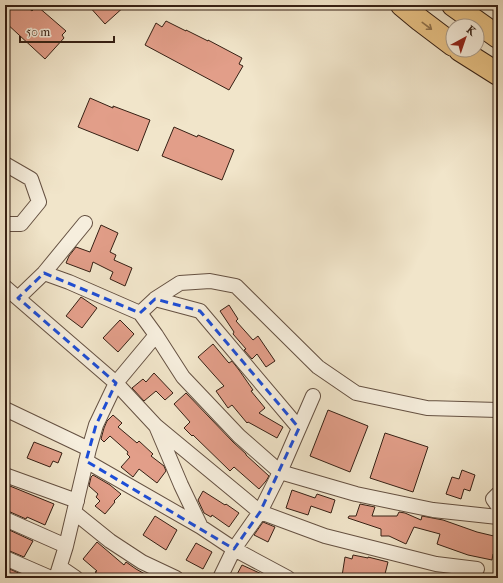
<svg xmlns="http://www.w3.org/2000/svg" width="503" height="583" viewBox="0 0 503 583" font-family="'IM FELL French Canon',serif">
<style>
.building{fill:#e29e89;stroke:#362014}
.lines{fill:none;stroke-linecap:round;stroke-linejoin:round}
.street-casing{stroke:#655142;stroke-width:16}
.primary-casing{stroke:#362014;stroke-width:24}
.street{stroke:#f6eedd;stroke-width:14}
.primary{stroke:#e8c285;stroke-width:22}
.oneway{stroke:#8f714c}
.marked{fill:none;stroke:#1d4ed8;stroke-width:3;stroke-dasharray:8 5;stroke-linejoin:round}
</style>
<rect width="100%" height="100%" fill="#f1e5ca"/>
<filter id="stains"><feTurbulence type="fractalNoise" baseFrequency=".005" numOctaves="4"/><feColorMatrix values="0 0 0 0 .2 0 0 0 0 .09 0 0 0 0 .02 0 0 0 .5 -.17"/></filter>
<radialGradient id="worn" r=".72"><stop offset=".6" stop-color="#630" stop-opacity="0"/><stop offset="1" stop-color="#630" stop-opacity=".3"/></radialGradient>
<path class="building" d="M5,5H25L32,11L37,6L66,31L62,35L64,38L45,59L5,22Z
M88,5H126L105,24Z
M166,21L186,31V30L208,41V40L242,58L239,64L243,66L229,90L145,45L156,23L162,27Z
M90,98L113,108V106L150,120L138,151L78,127Z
M174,127L197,137L198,135L234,150L222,180L162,156Z
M101,225L118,233L110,252L116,255L114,260L132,268L125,286L110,279L113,272L93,262L90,272L66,263L69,256L76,247L90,252Z
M81,297L97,308L82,328L66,316Z
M229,305L238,319L236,321L253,340L258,336L275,361L266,367L257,354L252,359L244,350L246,349L233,334L234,332L220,311Z
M120,320L134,334L118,352L103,338Z
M213,344L228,362L229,363L232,361L239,370L253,390L251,391L265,408L259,413L283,427L277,438L248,422L247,423L232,405L228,408L216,391L224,386L214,375L198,357Z
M154,373L173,393L165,400L156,391L144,401L132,388L143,379L146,382Z
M186,393L233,442L246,454V455L269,476L266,481L259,489L234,467L230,471L193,435L192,436L184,428L190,422L174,404Z
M328,410L368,426L350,472L310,456Z
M113,415L122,423L118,427L137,443L139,441L153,454L151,456L164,466L166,471L157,483L139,469L133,477L121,467L130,457L127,454L128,452L110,436L104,442L101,439L104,428L107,421Z
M385,433L428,447L413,492L370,478Z
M34,442L62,453L58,463L53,461L50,467L27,458Z
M462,470L475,475L470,491L464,489L461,499L446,494L452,477L459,479Z
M93,475L110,485L121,494L114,501L115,502L105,514L95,506L100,501L96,497L98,494L89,486L91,477Z
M5,484L54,504L45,525L27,517L26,519L8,511H5Z
M292,490L315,498L317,494L335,500L331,513L311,506L308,515L286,508Z
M203,491L225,505L226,504L239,513L229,527L212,515L211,517L204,513L198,500Z
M360,504L375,507L372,516H397L399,512L405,513L421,520L422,516L443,520L477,532L498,537V556L493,554L492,560L468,555L437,544L440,534L414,527L406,544L389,536H381V529L348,518L349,516H356Z
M155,516L177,530L166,550L143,535Z
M263,522L275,527L268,542L254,535Z
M5,528L33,541L24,557L5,549Z
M97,542L124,565L126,562L136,569L152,578H103L95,572L97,571L83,559Z
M196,543L212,552L203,569L186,560Z
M353,555L368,558V557L388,562L384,578H353L342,576L345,557L352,559Z
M242,565L266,576L270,578H235Z
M5,567L30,578H5Z"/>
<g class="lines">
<defs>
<path id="street" d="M5,164L31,179L39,202L21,224H5
M44,273L69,282L140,313L156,335L183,377L239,436L280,472L356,494L433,510L498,517
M5,287L116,383L156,426L181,485L201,527
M18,298L44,273L85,223
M155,299L200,311L299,428
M140,313L155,299L180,283L210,281L236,286L318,367L356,393L427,408L498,410
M5,409L89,449
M156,426L260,512L325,536L436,564L477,569
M86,461L201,527L234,549L288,578
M5,475L77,501
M498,494L493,499L498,506
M74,512L110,541L142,562L176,578
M5,519L66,546
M5,558L51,578
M60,567L76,578
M56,578L66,546L89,449L96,425L116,383L156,335
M220,578L234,549L260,512L280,472L313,396"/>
<path id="primary" d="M402,5L420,20L453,45
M453,5L498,37
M460,50L498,74"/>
</defs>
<use href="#street" class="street-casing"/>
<use href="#primary" class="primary-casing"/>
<use href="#street" class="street"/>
<use href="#primary" class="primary"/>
</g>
<defs><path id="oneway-shaft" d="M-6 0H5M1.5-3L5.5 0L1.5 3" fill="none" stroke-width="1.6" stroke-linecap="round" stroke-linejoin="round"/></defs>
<use class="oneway" href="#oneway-shaft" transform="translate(427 26) rotate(37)"/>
<path class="marked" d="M44,273L140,313L155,299L200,311L299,428L260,512L234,549L86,461L96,425L116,383L18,298Z"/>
<rect width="503" height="583" fill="none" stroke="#f1e5ca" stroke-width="20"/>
<rect x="6" y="6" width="491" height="571" fill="none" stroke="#362014" stroke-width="2"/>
<rect x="10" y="10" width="483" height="563" fill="none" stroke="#362014"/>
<g transform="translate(465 38) rotate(40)"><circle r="19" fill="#f6eedd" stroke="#a99c8d"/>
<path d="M0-3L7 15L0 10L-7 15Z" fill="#8f2418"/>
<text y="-6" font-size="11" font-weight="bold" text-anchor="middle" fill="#362014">K</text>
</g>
<path d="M20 36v6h94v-6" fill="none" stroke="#362014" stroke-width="2"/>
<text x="26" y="36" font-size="12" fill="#362014" stroke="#f6eedd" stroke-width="3" paint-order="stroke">50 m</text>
<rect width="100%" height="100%" filter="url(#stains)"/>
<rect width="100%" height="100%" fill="url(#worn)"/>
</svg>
